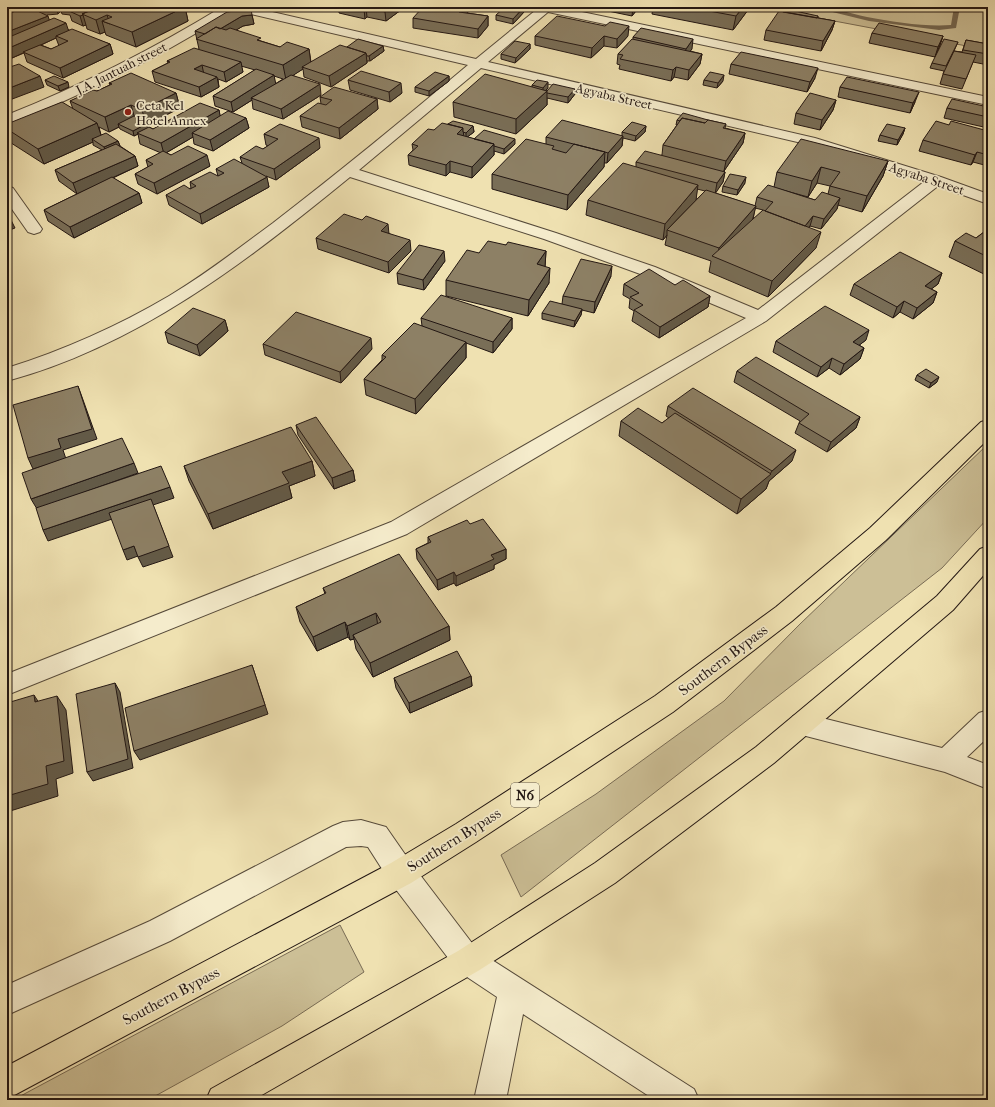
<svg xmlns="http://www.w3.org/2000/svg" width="995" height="1107" viewBox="0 0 995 1107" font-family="'IM FELL French Canon',serif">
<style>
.green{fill:#ccbf96;stroke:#786b54}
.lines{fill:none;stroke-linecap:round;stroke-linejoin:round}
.stream{fill:#746751;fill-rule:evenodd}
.minor-casing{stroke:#564a3a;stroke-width:2}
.highway-casing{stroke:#231713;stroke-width:2}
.minor{fill:#f5eccc;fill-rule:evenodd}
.highway{fill:#efe1b1;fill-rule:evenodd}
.wall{fill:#796e57;stroke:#231713;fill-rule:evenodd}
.shaded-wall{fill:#635a47;stroke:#231713}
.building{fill:#8d8065;stroke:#231713}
.poi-dot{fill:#8f2418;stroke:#f5eccc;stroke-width:1.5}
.labels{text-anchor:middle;stroke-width:3.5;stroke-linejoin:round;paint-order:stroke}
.far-street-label{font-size:13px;fill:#231713;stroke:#f5eccc}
.far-poi-label{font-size:13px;fill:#231713;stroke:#f5eccc;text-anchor:start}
.shield{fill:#f5eccc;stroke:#62574a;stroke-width:1}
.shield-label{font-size:14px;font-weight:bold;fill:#231713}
.street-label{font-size:15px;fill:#231713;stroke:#f5eccc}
</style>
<rect width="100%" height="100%" fill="#efe1b1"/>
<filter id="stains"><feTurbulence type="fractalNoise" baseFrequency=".005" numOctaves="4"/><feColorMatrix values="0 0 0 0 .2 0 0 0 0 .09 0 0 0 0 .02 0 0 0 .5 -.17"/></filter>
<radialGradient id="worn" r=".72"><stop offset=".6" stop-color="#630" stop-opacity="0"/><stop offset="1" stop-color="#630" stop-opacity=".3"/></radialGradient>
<path class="green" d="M760,7H988V50Z
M988,444V518L942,568L521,897L501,855L596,794L724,701L800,624Z
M340,925L364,972L282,1026L148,1100H13Z"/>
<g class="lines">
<path class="stream" d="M812,7C831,7 849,13 867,17C892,22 927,27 951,25L954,7H960L956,28L939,30L869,21Z"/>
<defs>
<path id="minor" d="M222,7H251L476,59L536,10L534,7H558L988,97V105L548,12L488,62L815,138L941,177L988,194V204L938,186L766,321L407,534L7,695V674L391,522L746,318L643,275L544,239L350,177C246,262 139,345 7,381V368C64,350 118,326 169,296C206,274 239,248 273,223C339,172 404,119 468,65L234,10C179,45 123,75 64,101C45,109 26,119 7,124V115C82,85 153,49 222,7ZM481,68L806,144L925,181L758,310L655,267L556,233L359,170Z
M7,186L13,188L40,226L42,229L40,232L34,234L28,232L7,202Z
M988,710V737L967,757L988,765V789L945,772L802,735L793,732L789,724L793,716L802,713L942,748L979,713Z
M361,820L386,827L411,863L478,951L694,1089L699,1100H655L523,1014L506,1100H474L497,997L458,971L391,883L368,847L361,846L346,847L170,941L7,1015V985L150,921L333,826L343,822Z"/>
<path id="highway" d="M988,420V439L886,540L792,621L673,712L476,842L411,883L7,1099V1066L391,863L456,824L655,696L776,607L870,528L981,422Z
M988,546V570L953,610L774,763L615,883L478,971L253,1100H206L211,1089L458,951L595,863L756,747L937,596L980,549Z"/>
</defs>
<use href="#minor" class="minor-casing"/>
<use href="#highway" class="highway-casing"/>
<use href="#minor" class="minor"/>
<use href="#highway" class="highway"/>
</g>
<path class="wall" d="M7,7H18L19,10L41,12L39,7H126L125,8H127L126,7H185L188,21L136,47L106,35L105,32L100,34L87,29L86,25L83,26L72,21L70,15L62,14L61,11L58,14L47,15L49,20L69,30L110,44L113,54L63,78L27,62L24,53L12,58L7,55ZM56,38L59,46L51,49L41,45Z
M333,7H405L386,21L367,17L365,19L339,13V10L333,9Z
M441,7L442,10H443L444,9V7H472L467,13L488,16V26L478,38L413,28V18Z
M524,7V12L513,24L496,20V15Z
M608,7H639L632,16L608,11Z
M653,7H749L748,10L733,30L652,14Z
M252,15L254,24L243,26L236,30L261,41L280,47L309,49L311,62L347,47L383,46L384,51L370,61H367V63L331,87L304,77L303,69L293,75L321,95L283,119L253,109L252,100L233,112L215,106L213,96L255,70L241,66L243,72L226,82L218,79L219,87L201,97L155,82L152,71L168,63L167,61L199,49L195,31ZM274,76L283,79L275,84Z
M818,16V18L835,21L832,30L821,51L764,40L766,30Z
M872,33L943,36L940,45L935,57L869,43Z
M535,36H628L617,48L604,46L591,58L535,45Z
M633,37L692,49L690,51L702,54L700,64L688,80L674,77L671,81L619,69L620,65L617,64L618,54L633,39Z
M966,40L988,44V65L973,62L962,89L940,84L944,71L930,68L932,63L958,42L954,51L962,52Z
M530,44V49L515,63L501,59V54Z
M731,64L815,78L807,92L729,74Z
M449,76V81L429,96L415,92V87Z
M45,80L69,87L60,91L47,85Z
M348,80L402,93L390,102L350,90Z
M704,80L723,81L717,88L703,85Z
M109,83L176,93L180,108L148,124L149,127L153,129L219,110L220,116L246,118L249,128L213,151L194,144L193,137L166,153L171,155L210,166L157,194L138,184L135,174L148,167L146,160L161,153L140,144L138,134L134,136L120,129L119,127L109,132L99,127L101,135L118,141L120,146L135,156L138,166L113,178L139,193L142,203L74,238L48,221L44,210L77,194L59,181L55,170L102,150L93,145V142L44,164L8,141L7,138V124L73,109L70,101L97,91L110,85Z
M532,85L548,88L546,90L575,94L568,103L547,98V105L516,134L454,117L453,102L532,87Z
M840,87L915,102L910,113L838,97Z
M320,97L377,99L378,109L340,139L302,127L300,116L321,104Z
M836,100L833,110L820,130L794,124L796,113Z
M988,107V128L944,118L947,108Z
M677,120H708L726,124L725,128L745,133L743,143L724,171L725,172L723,182L715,193L755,206L757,197L774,187L777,172L888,161L883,176L862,212L838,205L837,209L821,229L810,226L809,228L816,248L768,297L709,272L711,261L665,245L667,235L663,240L586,215L588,200L636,167V162L662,155L663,145L677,125H676ZM817,183L830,186L828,194L815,200L779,189L808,197ZM697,189L705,191L696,200ZM755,208L763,210L753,220Z
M448,124L473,126L474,132L467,137L474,139L515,144L504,154L494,151V155L472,178L450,172L446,176L409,165L408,155L413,150L412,144L434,130Z
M949,125L988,131V166L973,162L971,165L919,151L923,140Z
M646,126L645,132L635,141L623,138L622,146L607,163H604V167L567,210L492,189V174L546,144V137L622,136V132Z
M905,128L903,134L897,145L878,141L880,135Z
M264,134L320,148L276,180L266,176L269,187L202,224L169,205L166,195L191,188L190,182L218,176L216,169L242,163L240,157L263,149L268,146L266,145Z
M745,183L737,195L722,192L723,186Z
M988,229V276L949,257L955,241L976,238Z
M389,233L411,251L389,273L318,249L316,238Z
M506,245L546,251L545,266L549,283L528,316L446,296V280L479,253Z
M445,261L424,290L398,284L397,273Z
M942,273L938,284L931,289L937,292L933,303L913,319L900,312L893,318L850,295L854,284Z
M611,276L594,313L582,310L581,315L574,327L542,319V313L562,304L563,296Z
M624,284L675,285L710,296L708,307L659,338L632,321L634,311L629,308L630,299L623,295Z
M421,318H512V329L493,353L466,343V358L416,414L366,395L364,379L382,360V355L422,326Z
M225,320L228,331L200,356L168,343L165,332Z
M866,340L859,345L864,348L860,359L840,375L829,368L817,377L773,352L776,341Z
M263,344L372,349L341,383L265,355Z
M737,371L860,417L856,428L827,452L795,433L799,423L800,421L734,382Z
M917,375L937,382L929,388L915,380Z
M668,406L792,461L769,481L766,489L737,514L619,436L621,421L662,423L669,418L666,416Z
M296,425L353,470L355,481L334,489L298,435Z
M312,461L315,476L289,486L292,498L213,529L189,481L184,466Z
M470,524L506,549V559L494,565V569L456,586L454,583L438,590L417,559L416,549L428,543V537Z
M323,588L449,626L450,640L373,677L356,649L354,639L350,640L348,637L317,651L300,622L296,607L325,594Z
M471,676L472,686L410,713L396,688L394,678Z"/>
<path class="shaded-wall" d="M12,7H18L21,15L7,20V9Z
M56,7H60L61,11L58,14Z
M69,7H86L71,12Z
M101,7H126L108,15H107L110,24L102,21L105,32L100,34L96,20Z
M185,7L188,21L136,47L132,32Z
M366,7L367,17L365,19L364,9Z
M391,7H405L386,21L385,12Z
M464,7H472L460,22L459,12Z
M524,7V12L513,24V19Z
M633,7H639L632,16Z
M743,7H749L748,10L733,30L736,16Z
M83,15L86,25L83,26L80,16Z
M252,15L254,24L243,26L213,44L210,35L242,16Z
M48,16L51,25L7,43V32Z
M488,16V26L478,38V29Z
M835,21L832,30L821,51L823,41Z
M66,23L69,32L56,36V38L12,58L9,48Z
M629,26L628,36L617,48V39Z
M604,36V46L591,58L592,48Z
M943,36L940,45L935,57L938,47Z
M693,39L692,49L684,59L686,49Z
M110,44L113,54L63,78L60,68Z
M530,44V49L515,63L516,58Z
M383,46L384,51L370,61L369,56Z
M309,49L311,64L302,67L303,69L286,80L283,65Z
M366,53L367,63L331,87L329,76Z
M702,54L700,64L688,80L689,70Z
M241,62L243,72L226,82L224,72Z
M202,65L204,75L194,69Z
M676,67L674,77L671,81L673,70Z
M818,68L815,78L807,92L810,82Z
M274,75L276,85L251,98L252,100L233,112L231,102Z
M724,75L723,81L717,88L718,83Z
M40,76L44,87L7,101V89Z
M449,76V81L429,96V91Z
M217,77L219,87L201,97L199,87Z
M68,82L69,87L60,91L58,86Z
M548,82V88L543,93V88Z
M401,83L402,93L390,102L389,92Z
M320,84L321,95L283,119L281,109Z
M575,89V94L568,103V97Z
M547,91V105L516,134V119Z
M919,92L915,102L910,113L913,103Z
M176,93L180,108L148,124L150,128L137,133L138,134L134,136L133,131L146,124L142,110Z
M377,99L378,109L340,139L339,128Z
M836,100L833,110L820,130L822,120Z
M131,105L135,119L118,124L119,127L109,132L105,117Z
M219,110L221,120L192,133L193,137L164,154L161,143Z
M246,118L249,128L213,151L210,140Z
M97,123L102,138L92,139L93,142L44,164L38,149Z
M473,126L474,132L466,138V133Z
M646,126L645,132L635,141L636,136Z
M463,128L464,139L457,134Z
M905,128L903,134L897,145L898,140Z
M745,133L743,143L724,171L726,161Z
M623,136L622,146L607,163L608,153Z
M319,138L320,148L276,180L274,169Z
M515,139V144L504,154V149Z
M118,141L120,146L106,152L104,147Z
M494,144V155L472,178V167Z
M605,152L604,167L567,210L568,195Z
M977,152L973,162L971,165L975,155Z
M207,155L210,166L157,194L154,183Z
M135,156L138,166L77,194L73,183Z
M450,161V172L446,176V165Z
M888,161L883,176L862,212L867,196Z
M821,167L817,183L808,197L812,181Z
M725,172L723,182L715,194L717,183Z
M267,177L269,187L202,224L200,214Z
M746,177L745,183L737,195L738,190Z
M698,185L696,200L667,230V235L663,240L665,224Z
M139,193L142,203L74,238L70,227Z
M840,198L837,209L821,229L824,219Z
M756,206L752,222L717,258L719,248Z
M813,216L810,226L802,236L805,226Z
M10,218L15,228L7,231V219Z
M388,224L389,234L381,231Z
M821,232L816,248L768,297L772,281Z
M410,240L411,251L389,273L388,262Z
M444,251L445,261L424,290L423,280Z
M546,251L545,267L537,264Z
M612,266L611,276L594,313L595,302Z
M550,268L549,283L528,316L529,300Z
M942,273L938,284L921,297L925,286Z
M937,292L933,303L913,319L917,308Z
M710,296L708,307L659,338L660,327Z
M904,301L900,312L893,318L897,307Z
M582,309L581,315L574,327L575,321Z
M512,318V329L493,353V342Z
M225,320L228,331L200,356L197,345Z
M869,330L866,340L849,353L853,342Z
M371,338L372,349L341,383L340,372Z
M466,342V358L416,414L415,399Z
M864,348L860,359L840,375L844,364Z
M832,358L829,368L817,377L821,367Z
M939,377L937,382L929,388L931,383Z
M78,386L82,397L97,439L63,450L66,459L33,469L28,458L58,439Z
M860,417L856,428L827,452L831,442Z
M796,450L792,461L769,481L766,489L737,514L741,499L770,474L772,471Z
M312,461L315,476L289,486L292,498L213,529L208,514L282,472Z
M134,463L138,473L37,509L31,499Z
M353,470L355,481L334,489L332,478Z
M170,487L174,498L153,505L173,557L143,567L138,557L153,505L48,541L43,530Z
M134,546L138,556L127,560L123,550Z
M506,549V559L494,565V569L456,586V576L491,555Z
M454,572V583L438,590L437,580Z
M376,613L378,627L353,635L354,639L350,640L347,626Z
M345,622L348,637L317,651L313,637Z
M449,626L450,640L373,677L370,663Z
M252,665L268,714L140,760L134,751Z
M471,676L472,686L410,713L409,703Z
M115,683L120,692L133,768L93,781L87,772Z
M34,695L43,709L35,702Z
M57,696L66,710L73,773L56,779L58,796L7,812V796L46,766Z"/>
<path class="building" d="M28,7H29L48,16L7,32V14Z
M79,7H99L82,14L83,15L80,16L69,11Z
M99,7H123L129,9L133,7H185L132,32L102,21L112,17L107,15L96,20L82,14Z
M354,7H391L385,12L366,7L364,9Z
M423,7H441L439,10H443L446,7H464L459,12L488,16L478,29L413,18Z
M505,7H524L513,19L496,15Z
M688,7H743L736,16Z
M251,9L252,15L242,16L220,29L216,27L205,34L195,31L227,12Z
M786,9L818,16L817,18L783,12Z
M779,11L835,21L823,41L766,30Z
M557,16L605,26L610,22L629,26L617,39L604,36L592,48L535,36Z
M54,18L66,23L9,48L7,47V38Z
M879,23L943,36L938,47L872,33Z
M216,27L226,30L230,28L261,38L257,40L280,47L287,42L309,49L283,65L196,39Z
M641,28L693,39L686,49L633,37Z
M72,29L110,44L60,68L23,52L40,45L51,49L68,41L56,36Z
M358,39L383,46L369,56H367L366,53L347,47Z
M632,39L702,54L689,70L676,67L673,70L620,59L623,55L618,54Z
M944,39L958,42L946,66L932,63Z
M966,40L988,44V54L963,50Z
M515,41L530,44L516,58L501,54Z
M340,45L366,53L329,76L302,67Z
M194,48L241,62L224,72L202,65L194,69L217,77L199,87L152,71L170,62L167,61Z
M954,51L976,55L966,79L943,74Z
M741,52L818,68L810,82L731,64Z
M19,64L40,76L7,89V68Z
M256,69L274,75L231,102L213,96Z
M361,71L401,83L389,92L348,80Z
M435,72L449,76L429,91L415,87Z
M710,72L724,75L718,83L704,80Z
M131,73L176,93L142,110L131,105L105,117L70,101L93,90L97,91L112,84L109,83Z
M485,74L547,91L516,119L453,102Z
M291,75L320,84L281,109L251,98Z
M54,76L68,82L58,86L45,80Z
M847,77L919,92L913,103L840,87Z
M537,80L548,82L543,88L532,85Z
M553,84L575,89L568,97L547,93V91Z
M334,87L377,99L339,128L300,116L318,103L326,105L332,100L320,97Z
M810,93L836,100L822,120L796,113Z
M952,99L988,107V117L947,108Z
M62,102L97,123L38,149L7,129V124Z
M200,103L219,110L161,143L137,133L149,127L153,129Z
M228,111L246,118L210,140L192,133Z
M683,113L708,120L705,123L682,118L680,121L677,120Z
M134,116L148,123L133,131L118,124Z
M682,118L705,123L708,120L726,124L723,128L745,133L726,161L663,145Z
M562,120L623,136L608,153L605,152L546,137Z
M453,121L473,126L466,133L463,132V128L448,124Z
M936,121L949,125L951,121L988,131V155L977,152L975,155L923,140Z
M632,122L646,126L636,136L622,132Z
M442,123L463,128L457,134L494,144L472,167L450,161L446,165L408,155L418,146L412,144L428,129L434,130Z
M280,124L319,138L274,169L240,157L256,146L263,149L278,139L264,134Z
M887,124L905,128L898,140L880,135Z
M484,130L515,139L504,149L494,146V144L474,139Z
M106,133L118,141L104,147L92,139Z
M526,139L554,146L552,149L566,153L574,144L605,152L568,195L492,174Z
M801,139L888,161L867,196L830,186L840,172L821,167L812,181L777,172Z
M116,144L135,156L73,183L55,170Z
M188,146L207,155L154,183L135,174L153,164L146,160L163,151L171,155Z
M645,151L725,172L717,183L636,162Z
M234,159L267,177L200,214L166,195L184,185L190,189L196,186L190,182L210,172L218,176L224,173L216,169Z
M623,163L698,185L665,224L588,200Z
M730,174L746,177L738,190L723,186Z
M112,177L139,193L70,227L44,210Z
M768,185L815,200L822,192L840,198L824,219L813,216L805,226L765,211L773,202L757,197Z
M706,190L756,206L719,248L667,230Z
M763,210L821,232L772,281L712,256Z
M7,212L10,218L7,219Z
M344,214L362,220L366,216L388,224L381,231L410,240L388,262L316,238Z
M988,229V257L955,241L966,233L976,238Z
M488,241L506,245L508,242L546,251L537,264L550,268L529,300L446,280L467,250L479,253Z
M419,245L444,251L423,280L397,273Z
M900,252L942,273L925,286L937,292L917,308L904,301L897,307L854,284Z
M581,259L612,266L595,302L563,296Z
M649,269L675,285L683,280L710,296L660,327L634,310L643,305L630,297L639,293L624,284Z
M441,295L512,318L493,342L421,318Z
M550,301L582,309L575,321L542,313Z
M825,306L869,330L853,342L864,348L844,364L832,358L821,367L776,341Z
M193,308L225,320L197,345L165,332Z
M296,312L371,338L340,372L263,344Z
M414,323L466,342L415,399L364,379L386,357L382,355Z
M756,357L860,417L831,442L799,423L809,414L737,371Z
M926,369L939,377L931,383L917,375Z
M78,386L92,429L58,439L61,448L28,458L13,405Z
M693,388L796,450L772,471L668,406Z
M638,408L662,423L675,413L771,474L741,499L621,421Z
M316,417L353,470L332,478L296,425Z
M291,427L312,461L282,472L289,483L208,514L184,466Z
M122,438L134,463L31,499L22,473Z
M161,466L170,487L43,530L36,508Z
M151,499L169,546L138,557L134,546L123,550L109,513Z
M483,519L506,549L491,555L494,559L456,576L454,572L437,580L416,549L431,542L428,537L467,520L470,524Z
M399,554L449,626L370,663L353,635L381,622L376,613L347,626L345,622L313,637L296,607L326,593L323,588Z
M457,651L471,676L409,703L394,678Z
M252,665L265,705L134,751L125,708Z
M115,683L128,759L87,772L76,694Z
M34,695L35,702L57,696L64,761L46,766L48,784L7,796V703Z"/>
<circle class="poi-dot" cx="128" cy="112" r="4"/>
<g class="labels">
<g class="far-street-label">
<text transform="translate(121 68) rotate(-27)" y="5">J.A. Jantuah street</text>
<text transform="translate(614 96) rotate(13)" y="5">Agyaba Street</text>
<text transform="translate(927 178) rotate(18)" y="5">Agyaba Street</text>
</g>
<g class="far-poi-label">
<text x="136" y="110">Ceta Kel<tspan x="136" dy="15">Hotel Annex</tspan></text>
</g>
<rect class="shield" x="511" y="783" width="28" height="24" rx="3"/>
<g class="shield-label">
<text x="525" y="800">N6</text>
</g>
<g class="street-label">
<text transform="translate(723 660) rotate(-37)" y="5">Southern Bypass</text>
<text transform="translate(454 840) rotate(-32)" y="5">Southern Bypass</text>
<text transform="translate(171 996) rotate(-28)" y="5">Southern Bypass</text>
</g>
</g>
<rect width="995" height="1107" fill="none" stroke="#efe1b1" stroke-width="24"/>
<rect x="8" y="8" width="979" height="1091" fill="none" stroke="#231713" stroke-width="2"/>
<rect x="12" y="12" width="971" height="1083" fill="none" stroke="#231713"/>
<rect width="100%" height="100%" filter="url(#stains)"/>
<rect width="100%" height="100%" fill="url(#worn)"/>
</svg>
